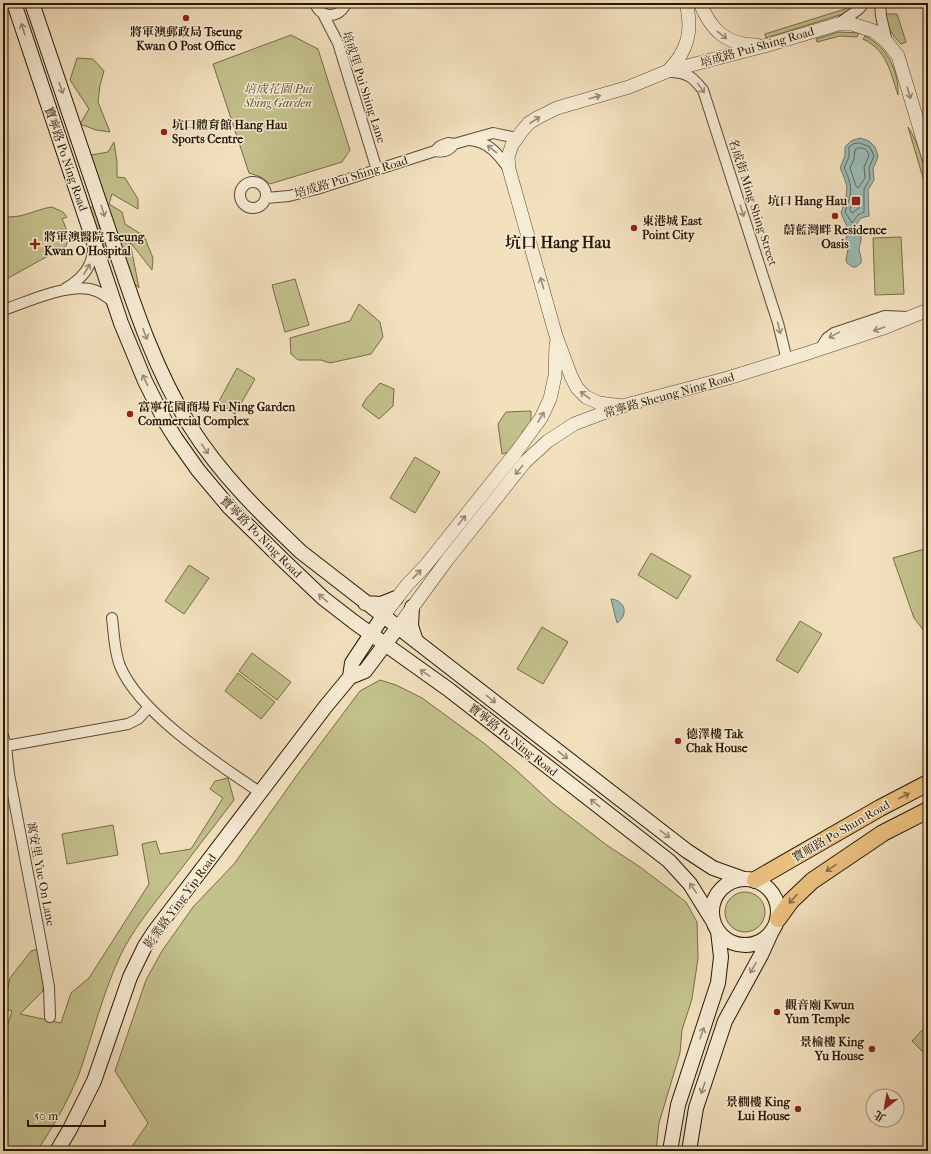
<svg xmlns="http://www.w3.org/2000/svg" width="931" height="1154" viewBox="0 0 931 1154" font-family="'IM FELL French Canon','Noto Serif TC',serif">
<style>
.green{fill:#c3c18c;stroke:#766c47}
.water{fill:#9dbcb7;stroke:#6e7a6f}
.lines{fill:none;stroke-linecap:round;stroke-linejoin:round}
.shore{stroke:#626a5c;stroke-width:1}
.minor-casing{stroke:#5b4a31;stroke-width:12}
.tertiary-casing{stroke:#5b4a31;stroke-width:14}
.secondary-casing{stroke:#281702;stroke-width:16}
.primary-casing{stroke:#281702;stroke-width:18}
.minor{stroke:#f7ecd5;stroke-width:10}
.tertiary{stroke:#f7ecd5;stroke-width:13}
.secondary{stroke:#f7ecd5;stroke-width:14}
.primary{stroke:#eac07f;stroke-width:16}
.oneway{stroke:#9a8c76}
.oneway2{stroke:#896c40}
.poi-dot{fill:#8f2418;stroke:#f7ecd5;stroke-width:1.5}
.labels{text-anchor:middle;stroke-width:3;stroke-linejoin:round;paint-order:stroke}
.poi-label{font-size:12px;font-weight:bold;fill:#281702;stroke:#f7ecd5;text-anchor:start}
.street-label{font-size:12px;fill:#281702;stroke:#f7ecd5}
.park-label{font-size:12px;font-style:italic;fill:#5e5232;stroke:#f7ecd5}
.district-label{font-size:16px;font-weight:bold;fill:#281702;stroke:#f7ecd5}
</style>
<rect width="100%" height="100%" fill="#f3e1be"/>
<filter id="stains"><feTurbulence type="fractalNoise" baseFrequency=".005" numOctaves="4"/><feColorMatrix values="0 0 0 0 .2 0 0 0 0 .09 0 0 0 0 .02 0 0 0 .5 -.17"/></filter>
<radialGradient id="worn" r=".72"><stop offset=".6" stop-color="#630" stop-opacity="0"/><stop offset="1" stop-color="#630" stop-opacity=".3"/></radialGradient>
<path class="green" d="M854,3L858,4L846,13L766,38L765,34L845,9Z
M884,14H897L906,42L901,44C891,35 888,26 884,14Z
M839,32L859,33L857,37L840,36L817,42L816,39Z
M291,35L318,49L350,150L342,162L270,184L261,177L249,173L213,64Z
M865,36C887,47 899,71 898,95C890,72 888,51 863,39Z
M77,58L93,59L104,71L100,85L98,102L110,132L96,130L80,124L89,109L70,80Z
M908,127C919,142 928,176 928,195Z
M114,142L117,162V177L125,178L138,199V209L112,194L109,204L122,212L125,224L144,236L153,258L152,270L130,242L139,288L132,281L97,216L107,258L93,233L88,210L102,198L91,155L108,152Z
M52,207L63,212L67,217L62,219C66,227 70,237 66,246L3,281V216C21,220 35,209 52,207Z
M901,237L904,294L875,295L873,238Z
M295,279L309,325L285,332L272,285Z
M359,304L380,322L383,337L371,354L330,363L321,360H298L291,354L290,338L350,321Z
M237,368L255,379L235,414L218,403Z
M380,383L394,389L393,406L379,419L362,406L366,399Z
M531,411V422L523,431L512,451L502,454L498,424L506,412Z
M415,457L440,472L415,513L390,498Z
M928,548V636L914,618L893,558Z
M651,553L691,576L677,599L638,575Z
M189,565L209,578L184,614L165,601Z
M800,621L822,634L798,673L776,660Z
M542,627L568,642L543,684L517,669Z
M252,653L291,682L277,700L239,671Z
M238,673L275,702L261,719L225,691Z
M380,680L396,685L422,698L485,744L516,770L552,803L608,846L640,867L686,902L697,922L698,958L692,999L682,1030L680,1053L659,1123L656,1151H129L148,1123L115,1071L146,980L162,951L193,907L234,864L297,775L360,691Z
M228,778L234,800C213,827 192,855 171,882C153,905 134,928 121,954C103,992 93,1034 79,1074C68,1101 53,1127 37,1151H3V1040L12,1011L3,1008V996L6,997L10,978L31,951L47,947L43,991L20,1014L61,1023L71,993L89,978L149,884L142,844L156,841L160,854L191,849L223,798L210,789L215,781Z
M113,825L118,855L67,864L62,834Z
M725 912a20 20 0 1 1 40 0a20 20 0 1 1-40 0Z
M928,1024V1057L912,1041Z"/>
<path class="water" d="M860,138L869,141L875,147L878,156L877,160L873,168L874,180L868,190L869,216L861,218C853,227 858,229 861,236C862,241 859,245 859,250C860,255 862,258 861,263L856,267H853L847,263L846,260L848,249L846,239L848,229L841,213L846,198L847,187L844,177L840,168L845,156V147L851,141Z
M611,599C625,600 629,615 617,623Z"/>
<g class="lines">
<path class="shore" d="M860,143L870,147L874,156L869,168L870,179L864,189V212L858,215L852,223L845,212C846,208 848,204 849,200C853,188 849,178 844,168L849,157V147L853,144Z
M858,148C864,147 868,150 869,156L864,167L865,178L858,188L856,186L850,168L854,159L855,150Z
M856,196L859,198V208L852,213L850,210Z"/>
<defs>
<path id="minor" d="M315,3C320,19 340,19 346,3
M880,3L881,16L887,42
M323,14L338,43L377,170
M838,24L859,9L864,3
M672,72C689,73 693,78 703,90L778,323L785,352V357L781,361
M470,140C489,142 498,154 509,169
M435,151L440,146L448,143L454,144L493,133L517,138
M240 195a13 13 0 1 1 26 0a13 13 0 1 1-26 0Z
M266,198L289,196L317,189L435,151C444,153 449,151 454,144
M66,288C82,279 94,265 93,245
M3,310C27,302 65,284 90,289C99,291 107,296 114,303
M820,349L827,338L834,333L885,316L909,317
M112,618C114,633 114,651 120,666C140,714 218,764 261,793
M3,736L6,746L9,774L41,942L49,987L50,1017
M6,746L128,724L138,719L149,707"/>
<path id="tertiary" d="M700,3C711,30 726,45 757,45
M668,71C688,51 693,30 686,3
M622,406L599,403L586,397L577,388L571,376L556,336L509,169L508,157L512,145L522,131L529,123L537,118L557,108L629,87L668,71L768,45L838,24H852L874,31L887,42L898,56L928,156
M383,616L407,585L426,565L517,451L541,418L550,399L555,376L556,344
M398,627L447,560L525,462L548,441L574,424L622,406L728,378L808,353L886,327L928,310"/>
<path id="secondary" d="M14,3L121,323L145,381L166,423L176,439L198,470L229,507L282,559L323,598L354,622L448,689L669,861L690,884L713,921
M32,3C56,73 80,143 103,213C128,286 149,360 190,426C220,474 260,513 301,552L687,851L713,868L744,879
M365,603L381,604L396,598
M412,607L411,626L416,641
M350,677L352,663L383,616
M712 912a33 33 0 1 1 66 0a33 33 0 1 1-66 0Z
M57,1151L70,1129L94,1081L130,977L145,946L154,932L326,706L350,677L365,671L398,627
M670,1151L678,1105L718,983L721,957L718,931
M689,1151L696,1108L725,1021L761,955L771,933"/>
<path id="primary" d="M755,880L880,808L928,783
M778,919L791,901L812,881L883,833L928,810"/>
</defs>
<use href="#minor" class="minor-casing"/>
<use href="#tertiary" class="tertiary-casing"/>
<use href="#secondary" class="secondary-casing"/>
<use href="#primary" class="primary-casing"/>
<use href="#minor" class="minor"/>
<use href="#tertiary" class="tertiary"/>
<use href="#secondary" class="secondary"/>
<use href="#primary" class="primary"/>
</g>
<defs><path id="oneway-shaft" d="M-6 0H5M1.5-3L5.5 0L1.5 3" fill="none" stroke-width="1.6" stroke-linecap="round" stroke-linejoin="round"/></defs>
<g class="oneway">
<use href="#oneway-shaft" transform="translate(23 29) rotate(-108)"/>
<use href="#oneway-shaft" transform="translate(722 35) rotate(38)"/>
<use href="#oneway-shaft" transform="translate(61 88) rotate(71)"/>
<use href="#oneway-shaft" transform="translate(701 88) rotate(55)"/>
<use href="#oneway-shaft" transform="translate(909 93) rotate(73)"/>
<use href="#oneway-shaft" transform="translate(595 97) rotate(-16)"/>
<use href="#oneway-shaft" transform="translate(535 120) rotate(-33)"/>
<use href="#oneway-shaft" transform="translate(492 149) rotate(-141)"/>
<use href="#oneway-shaft" transform="translate(103 211) rotate(72)"/>
<use href="#oneway-shaft" transform="translate(742 211) rotate(72)"/>
<use href="#oneway-shaft" transform="translate(87 269) rotate(-58)"/>
<use href="#oneway-shaft" transform="translate(542 283) rotate(-106)"/>
<use href="#oneway-shaft" transform="translate(779 328) rotate(76)"/>
<use href="#oneway-shaft" transform="translate(879 329) rotate(161)"/>
<use href="#oneway-shaft" transform="translate(145 334) rotate(69)"/>
<use href="#oneway-shaft" transform="translate(834 335) rotate(151)"/>
<use href="#oneway-shaft" transform="translate(145 380) rotate(-115)"/>
<use href="#oneway-shaft" transform="translate(585 395) rotate(-143)"/>
<use href="#oneway-shaft" transform="translate(541 417) rotate(-59)"/>
<use href="#oneway-shaft" transform="translate(205 449) rotate(55)"/>
<use href="#oneway-shaft" transform="translate(519 470) rotate(129)"/>
<use href="#oneway-shaft" transform="translate(462 520) rotate(-51)"/>
<use href="#oneway-shaft" transform="translate(417 574) rotate(-47)"/>
<use href="#oneway-shaft" transform="translate(323 598) rotate(-139)"/>
<use href="#oneway-shaft" transform="translate(425 673) rotate(-146)"/>
<use href="#oneway-shaft" transform="translate(491 699) rotate(38)"/>
<use href="#oneway-shaft" transform="translate(563 755) rotate(38)"/>
<use href="#oneway-shaft" transform="translate(595 803) rotate(-142)"/>
<use href="#oneway-shaft" transform="translate(665 834) rotate(38)"/>
<use href="#oneway-shaft" transform="translate(693 888) rotate(-125)"/>
<use href="#oneway-shaft" transform="translate(753 968) rotate(120)"/>
<use href="#oneway-shaft" transform="translate(702 1033) rotate(-71)"/>
<use href="#oneway-shaft" transform="translate(703 1088) rotate(109)"/>
</g>
<g class="oneway2">
<use href="#oneway-shaft" transform="translate(904 796) rotate(-27)"/>
<use href="#oneway-shaft" transform="translate(831 868) rotate(145)"/>
<use href="#oneway-shaft" transform="translate(793 899) rotate(132)"/>
</g>
<g class="poi-dot">
<circle cx="186" cy="18" r="4"/>
<circle cx="164" cy="132" r="4"/>
<rect x="851" y="196" width="10" height="10" rx="2"/>
<circle cx="835" cy="216" r="4"/>
<circle cx="634" cy="228" r="4"/>
<path d="M33 238h4v4h4v4h-4v4h-4v-4h-4v-4h4z"/>
<circle cx="130" cy="414" r="4"/>
<circle cx="678" cy="741" r="4"/>
<circle cx="777" cy="1012" r="4"/>
<circle cx="872" cy="1049" r="4"/>
<circle cx="798" cy="1109" r="4"/>
</g>
<g class="labels">
<g class="poi-label">
<text x="186" y="36" text-anchor="middle">將軍澳郵政局 Tseung<tspan x="186" dy="14">Kwan O Post Office</tspan></text>
<text x="172" y="129">坑口體育館 Hang Hau<tspan x="172" dy="14">Sports Centre</tspan></text>
<text x="847" y="205" text-anchor="end">坑口 Hang Hau</text>
<text x="642" y="225">東港城 East<tspan x="642" dy="14">Point City</tspan></text>
<text x="835" y="234" text-anchor="middle">蔚藍灣畔 Residence<tspan x="835" dy="14">Oasis</tspan></text>
<text x="44" y="241">將軍澳醫院 Tseung<tspan x="44" dy="14">Kwan O Hospital</tspan></text>
<text x="138" y="411">富寧花園商場 Fu Ning Garden<tspan x="138" dy="14">Commercial Complex</tspan></text>
<text x="686" y="738">德澤樓 Tak<tspan x="686" dy="14">Chak House</tspan></text>
<text x="785" y="1009">觀音廟 Kwun<tspan x="785" dy="14">Yum Temple</tspan></text>
<text x="864" y="1046" text-anchor="end">景榆樓 King<tspan x="864" dy="14">Yu House</tspan></text>
<text x="790" y="1106" text-anchor="end">景櫚樓 King<tspan x="790" dy="14">Lui House</tspan></text>
</g>
<g class="street-label">
<text transform="translate(757 47) rotate(-16)" y="4">培成路 Pui Shing Road</text>
<text transform="translate(364 87) rotate(72)" y="4">培成里 Pui Shing Lane</text>
<text transform="translate(66 159) rotate(71)" y="4">寶寧路 Po Ning Road</text>
<text transform="translate(351 177) rotate(-17)" y="4">培成路 Pui Shing Road</text>
<text transform="translate(753 202) rotate(72)" y="4">名成街 Ming Shing Street</text>
<text transform="translate(669 395) rotate(-16)" y="4">常寧路 Sheung Ning Road</text>
<text transform="translate(261 537) rotate(45)" y="4">寶寧路 Po Ning Road</text>
<text transform="translate(513 740) rotate(38)" y="4">寶寧路 Po Ning Road</text>
<text transform="translate(841 831) rotate(-30)" y="4">寶順路 Po Shun Road</text>
<text transform="translate(41 874) rotate(79)" y="4">寓安里 Yue On Lane</text>
<text transform="translate(180 901) rotate(-54)" y="4">影業路 Ying Yip Road</text>
</g>
<g class="park-label">
<text x="278" y="93">培成花園 Pui<tspan x="278" dy="14">Shing Garden</tspan></text>
</g>
<g class="district-label">
<text x="558" y="248">坑口 Hang Hau</text>
</g>
</g>
<rect width="931" height="1154" fill="none" stroke="#f3e1be" stroke-width="16"/>
<rect x="4" y="4" width="923" height="1146" fill="none" stroke="#281702" stroke-width="2"/>
<rect x="8" y="8" width="915" height="1138" fill="none" stroke="#281702"/>
<g transform="translate(885 1108) rotate(211)"><circle r="19" fill="#f7ecd5" stroke="#a49781"/>
<path d="M0-3L7 15L0 10L-7 15Z" fill="#8f2418"/>
<text y="-6" font-size="11" font-weight="bold" text-anchor="middle" fill="#281702">北</text>
</g>
<path d="M28 1120v6h77v-6" fill="none" stroke="#281702" stroke-width="2"/>
<text x="34" y="1120" font-size="12" fill="#281702" stroke="#f7ecd5" stroke-width="3" paint-order="stroke">50 m</text>
<rect width="100%" height="100%" filter="url(#stains)"/>
<rect width="100%" height="100%" fill="url(#worn)"/>
</svg>
